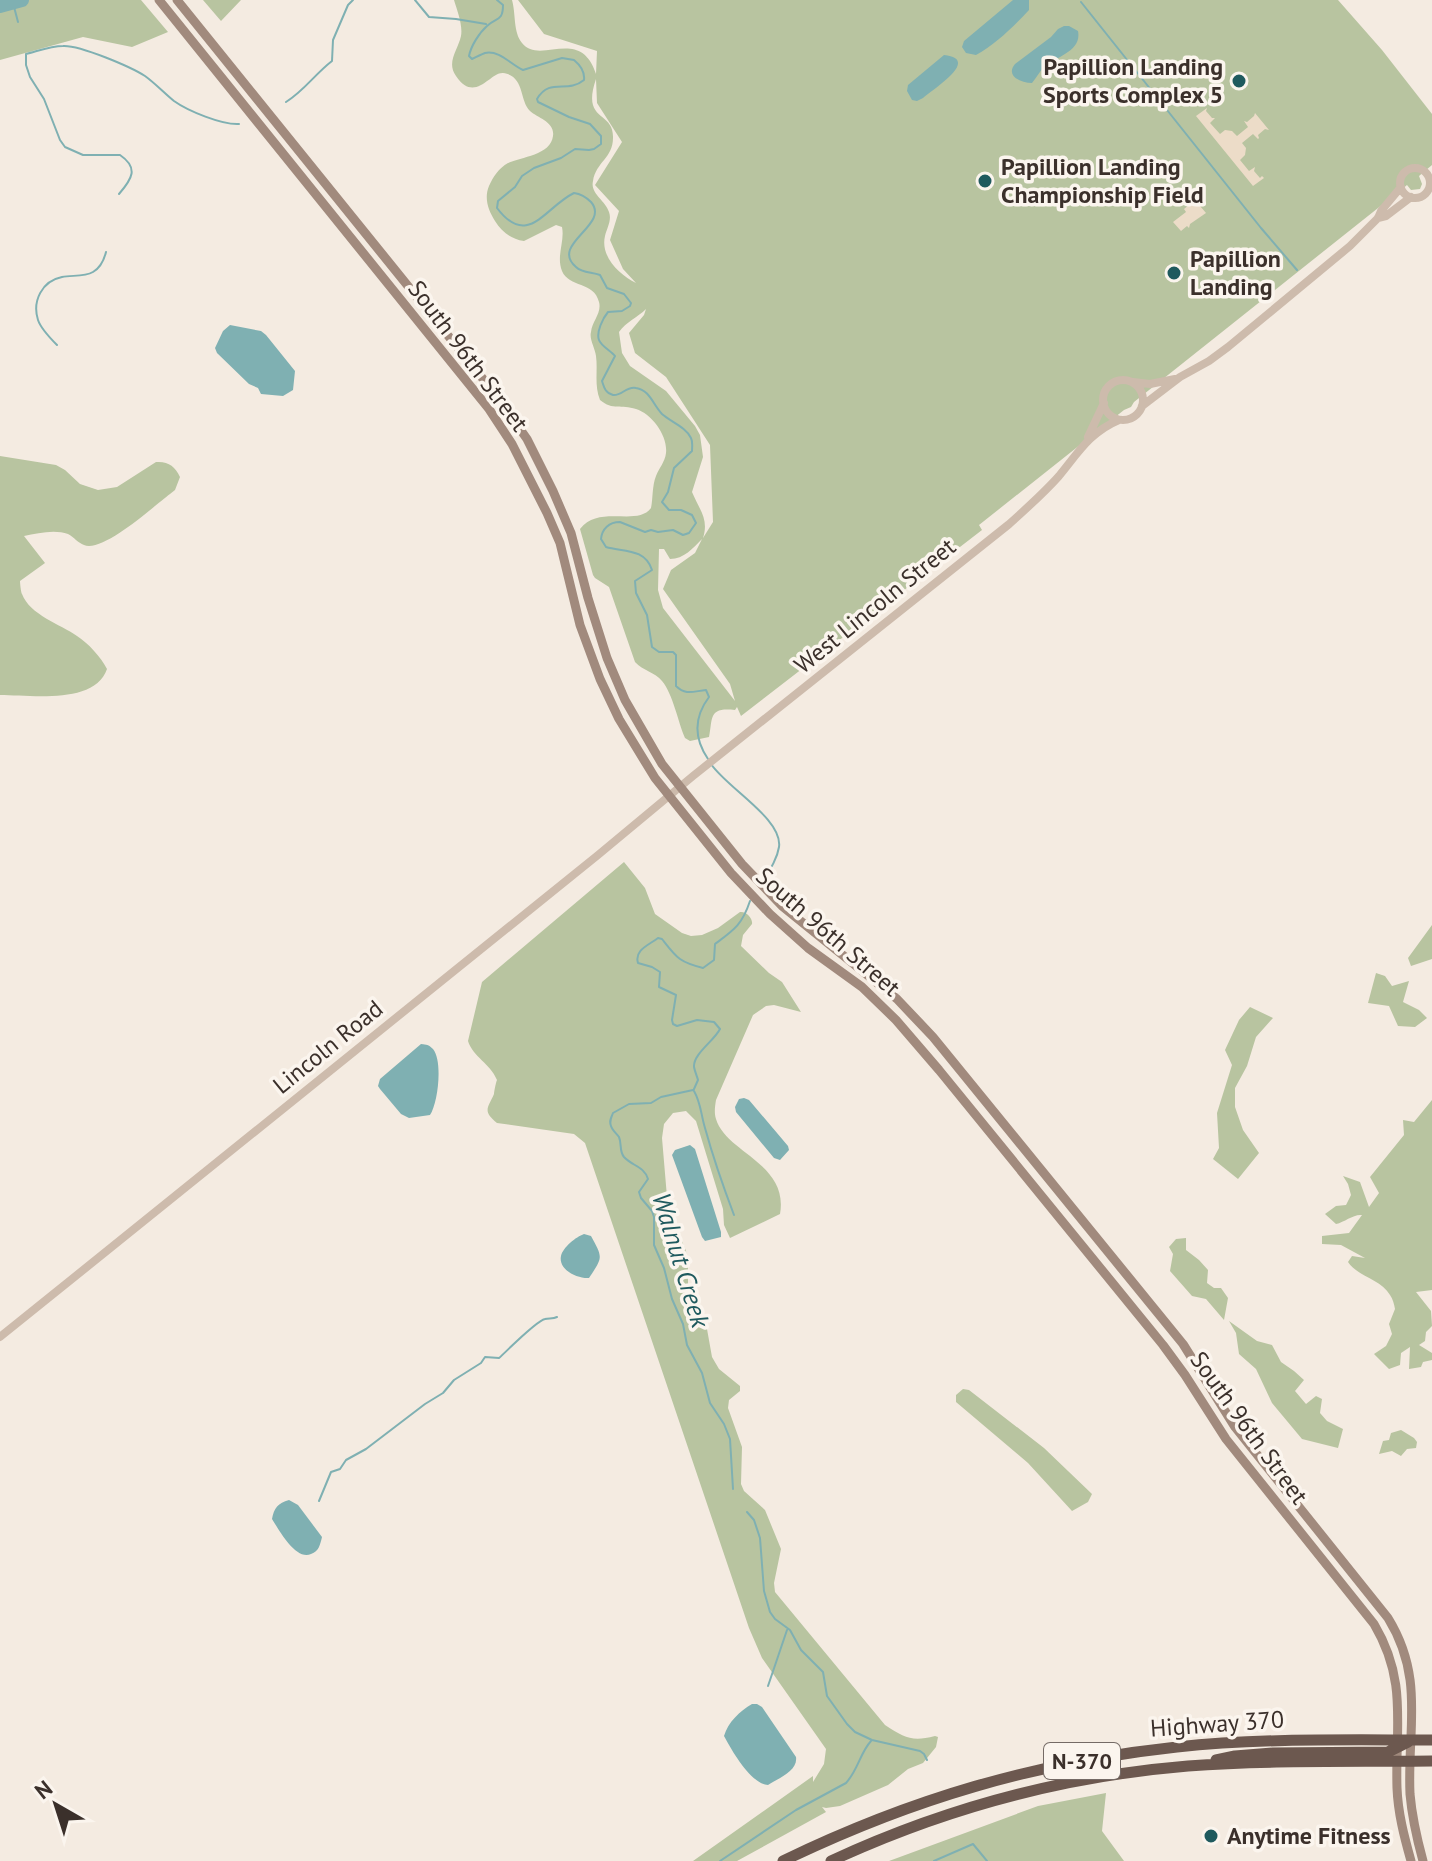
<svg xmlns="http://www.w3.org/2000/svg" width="1432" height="1861" viewBox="0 0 1432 1861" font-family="'PT Sans',sans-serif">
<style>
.green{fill:#b8c4a0;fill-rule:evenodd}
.plaza{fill:#ecdcc8}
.water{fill:#7fb0b2}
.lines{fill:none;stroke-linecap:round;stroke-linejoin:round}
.stream{stroke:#7fb0b2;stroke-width:2}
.river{stroke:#7fb0b2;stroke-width:14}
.tertiary{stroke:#cdbbac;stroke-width:8}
.secondary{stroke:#a18a7d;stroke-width:9}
.trunk{stroke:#6c584f;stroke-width:11}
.poi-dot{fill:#1f5a5e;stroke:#fbf5ee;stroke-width:3}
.labels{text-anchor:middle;stroke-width:7;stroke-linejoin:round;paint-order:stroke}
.shield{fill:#fbf5ee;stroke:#756b66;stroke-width:2}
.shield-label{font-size:22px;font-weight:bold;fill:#3b302b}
.poi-label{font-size:24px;font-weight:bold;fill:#3b302b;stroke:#fbf5ee;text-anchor:start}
.street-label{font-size:24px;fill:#3b302b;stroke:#fbf5ee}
.water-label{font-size:26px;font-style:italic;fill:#1f5a5e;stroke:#fbf5ee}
</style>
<rect width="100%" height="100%" fill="#f4ebe1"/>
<path class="green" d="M0,0H141L168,32L132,47L83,37L0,60Z
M203,0H241L221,21Z
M454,0H512C516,14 513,32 522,43C540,66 580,25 596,74L597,51L544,34L518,0H1338L1382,50L1432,114V165L1419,176L1422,184L1420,189L1411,190L1407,185L1134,402L1131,407L1124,410L979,525L982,530L741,716L737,707L735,710C708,707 713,718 709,737L690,741L685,738C678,722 673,694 662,681C655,672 643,671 635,662L609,587L595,578L593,575L580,529C599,504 637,527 651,508C653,498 652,486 656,476C659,468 665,462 666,453C668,436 652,414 636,409C621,404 613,411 600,400C594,385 598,371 596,356C595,348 589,339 591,332C592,321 602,313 599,302C594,281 569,288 562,271C556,256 565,241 562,227L556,225L524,241C511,239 502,232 495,221C488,210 484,198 489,186C493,177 499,168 508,163C521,157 551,155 553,136C555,122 538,118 530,111C519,100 525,76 503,73C490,72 475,104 456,76C446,62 458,50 461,36C463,25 457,10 454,0ZM596,79L597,103L622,142L595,185L619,211L610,240L623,269L636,283C620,275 600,257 605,236C607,228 612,220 609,212C605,200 590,194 593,181C596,162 613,158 613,138C614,110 581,123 596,79ZM646,309L644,315L629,333L635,353L666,377L710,445L713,522L703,538C709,519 700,511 692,492L703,457L700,435L695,426L666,391L630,366L622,353L619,332C626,322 638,317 646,309ZM702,539L695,553L671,570L663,589L730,684L735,701L663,608L658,590L659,549H664L670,559C684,559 693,548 702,539Z
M0,456L56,465L65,470L80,484L98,490L117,487L156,462C168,461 175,466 180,477L175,490L170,494C154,506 103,553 84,545C78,543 74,537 68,534C55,529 38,533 24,536L45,563L20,581C20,583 21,593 22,594C30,615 60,624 77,636C88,643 101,657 107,669C95,705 30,695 0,695Z
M624,862L645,888L655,914L682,933L691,936L702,935L718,928L740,912C746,911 753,918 752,924L743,935L741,946L769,973L782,982L801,1012L774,1005L766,1006L753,1015L716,1100C715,1106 714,1113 716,1119C726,1153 789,1163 780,1214L730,1238L724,1225L723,1209L696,1121L686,1111L673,1113L664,1124L662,1138L667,1197L672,1215L686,1251L688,1268V1289L692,1303L707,1329L712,1357L719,1369L740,1386V1391L729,1400L728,1408L742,1447L741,1484L744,1491L765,1510L781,1549L774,1583L775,1592L885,1725C905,1738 912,1742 935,1736L938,1737L936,1747L923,1763L908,1769L888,1785L840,1806L826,1808L822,1807L826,1812L737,1861H693L813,1776V1782L824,1764L826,1749L762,1658L749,1628L585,1143L574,1134L497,1123C482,1111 488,1108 494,1094C494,1092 496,1082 497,1080C490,1063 473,1057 468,1041L482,982Z
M1432,925V959L1411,966L1408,958Z
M1376,973L1385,976L1392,986L1409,981L1403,1002L1419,1010L1427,1018L1415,1027L1398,1026L1389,1006L1368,1003Z
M1250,1007L1273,1018L1256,1037L1247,1066L1235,1088V1107L1243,1130L1259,1153L1238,1179L1213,1159L1219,1148L1217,1113L1232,1065L1225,1050L1239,1020Z
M1432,1100V1290L1416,1292L1431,1311L1432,1326L1426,1332L1425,1341L1419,1345L1432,1353V1360L1423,1362L1421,1367L1409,1369L1410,1347L1401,1353L1400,1365L1389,1369L1374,1354L1386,1346L1392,1334L1389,1324L1395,1309C1394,1304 1393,1299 1390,1295C1381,1279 1358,1277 1348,1262L1352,1256L1365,1258L1341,1245L1322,1244V1236L1349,1233L1362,1215C1353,1214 1345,1222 1336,1224L1325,1214L1336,1206L1346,1205L1351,1195L1348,1184L1343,1176L1360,1182L1369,1207L1379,1193L1370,1177L1404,1135L1403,1120L1414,1122Z
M1186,1238V1250L1199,1260L1208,1270L1207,1283L1214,1288H1221L1228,1298L1224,1320L1206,1299L1192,1296L1170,1271L1173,1254L1169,1247L1176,1239Z
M1229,1321L1257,1341L1272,1345L1281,1362L1294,1371L1304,1380L1295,1391L1306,1404L1316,1396L1322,1399L1320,1413L1327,1421L1343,1429L1338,1448L1302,1439L1272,1403L1256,1369L1239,1354L1236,1333Z
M963,1389L969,1390L1044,1448L1092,1494L1088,1502L1072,1511L1028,1463L956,1402V1395Z
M1401,1430L1414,1438L1417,1442L1416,1448L1407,1449L1401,1456L1392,1451L1379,1454L1383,1441L1389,1440L1391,1433Z
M1106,1793L1102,1831L1124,1861H889L1038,1806Z"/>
<path class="plaza" d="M1207,108L1206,111L1212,118H1215L1210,123L1220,134L1225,130L1232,131L1237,136L1248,127L1244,121L1247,122L1254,116L1255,113L1269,130L1265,129L1258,135L1259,138L1258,139L1253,134L1242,143L1246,148L1245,155L1240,160L1249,171L1255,167L1254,171L1260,178L1262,176L1264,178L1253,186L1196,116Z
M1195,200L1206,213L1190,224L1189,228L1187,226L1181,231L1173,222L1186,212L1184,209Z"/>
<path class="water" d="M1013,0H1029V10C1014,26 996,44 976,55L966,53L962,47L964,41Z
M1064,26H1069L1078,31C1082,51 1057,56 1044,67C1040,71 1036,78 1032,83C1021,83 1005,76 1015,64L1051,37L1058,29Z
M944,55C982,59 932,90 923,98L917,101L912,100L907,91L908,85Z
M230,325L261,331L266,335L295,371L293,390L283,396L261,394L258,388L249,384L217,353L215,348L223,331Z
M421,1044C427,1045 428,1044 433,1049C443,1061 438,1103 430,1115L409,1118L401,1114L380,1089L378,1086L380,1079Z
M744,1098L749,1100L788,1146L789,1150L780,1160L774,1158L736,1112L735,1107L739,1099Z
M690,1145L695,1149L721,1232V1237L705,1241L702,1237L672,1155L675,1150Z
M584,1234L591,1236C603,1258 603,1257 589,1278C578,1279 558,1270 561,1256C563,1247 576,1237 584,1234Z
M289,1500L298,1505L322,1537C320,1545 319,1551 311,1554C296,1561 279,1530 272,1519C274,1508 278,1503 289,1500Z
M752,1704H757L762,1707L796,1757C798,1771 779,1778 768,1785C751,1784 732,1751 724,1736C728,1722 740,1711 752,1704Z"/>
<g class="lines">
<path class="stream" d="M415,0L429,17L456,19L486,24
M497,0L503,5C503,22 496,17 487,26C479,33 471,46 469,56L472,59C476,57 480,55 485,53C500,50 511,65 523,70L562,58L574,60C580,65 585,72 584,80C567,94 550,77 537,99L538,102L569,117L590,124L601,136V144L594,149L589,150L575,149L561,158L534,168L522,176L515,187L498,201L497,208C528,249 545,207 574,193C581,194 586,197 591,202C611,225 549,244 576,267C582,273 592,272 600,275L607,288L624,294L631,303L630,306L622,311L608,312C603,318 596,332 599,340C601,346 611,351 615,356L602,381C604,387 605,393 613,395C622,396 626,386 636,388C650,390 653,405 662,414C671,422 686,427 691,438C693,442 692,447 692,451L674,468L668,492L662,502L669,510H681L692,515L696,523L689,533L683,535L673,530L658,532L651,530L645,532L620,522C609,522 602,529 601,539L606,547C623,552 645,548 652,570L635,581L636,593L647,615L652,647L659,652H673L676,655V686C686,696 694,691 706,690L709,697C694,717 693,737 708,759
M1081,2L1261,228L1297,270
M13,3L18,22
M286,102C304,91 315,74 332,61L333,40L348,5L353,0
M119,194C132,179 139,168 120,155H83L65,147L60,140L44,99L30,77L26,65V54C38,51 51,46 63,46C80,45 131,67 145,76C156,84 164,93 174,101C188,111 222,125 239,124
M57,345C50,338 41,329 38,320C32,301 42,281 62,277C72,275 84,277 93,272C100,268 104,260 106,252
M711,764C727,788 783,819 779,847C777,860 769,871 762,882
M694,1089L698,1080C697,1076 695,1072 694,1067C693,1054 714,1041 720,1029L714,1022L697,1020L677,1026L673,1024L672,1020L676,995L659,987L660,972L652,967L638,963C634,950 649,945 658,938L662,939C677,958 679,962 703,968L714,960L715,944C734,930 742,925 750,901
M693,1090L661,1097L651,1103L629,1104L613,1113C611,1118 609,1121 611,1126C612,1130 617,1134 619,1137C622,1144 619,1151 624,1157C632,1166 644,1166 648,1179L639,1192L641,1198L652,1211L654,1217V1245L664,1268L672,1299L683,1324L687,1345L702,1373L710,1403L724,1424L730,1439L733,1489
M694,1091C701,1103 701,1115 705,1128C713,1157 723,1186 734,1215
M319,1501L331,1472L340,1469L346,1460L366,1449L425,1404L443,1393L454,1380L481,1363L485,1357L499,1358C508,1350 536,1321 545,1319C549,1318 553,1319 557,1317
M747,1512L754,1520L760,1538L764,1591L770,1612L775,1619L790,1630L801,1650L823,1672L827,1696L847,1724L855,1732L872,1740L920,1751L924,1754L927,1760
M768,1686L787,1630
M720,1861L796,1810L846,1783C858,1770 860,1753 871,1741
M934,1861L973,1844L987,1861"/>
<path class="river" d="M0,6L22,0"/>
<path class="tertiary" d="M1400 183a15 15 0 1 1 30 0a15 15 0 1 1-30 0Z
M1378,218L1386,216L1411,197
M1103 400a20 20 0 1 1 40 0a20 20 0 1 1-40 0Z
M1133,382L1150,384L1175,379
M1142,406L1180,377L1209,361L1228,347L1350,246L1378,218L1381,211L1401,187
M1088,437L1104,403
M0,1337L598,855L693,776L1008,525C1026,509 1043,494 1059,476C1078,453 1090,432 1119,420"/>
<path class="secondary" d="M159,0L489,409L512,444L547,513L560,543L580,625L600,679L619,719L655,778L731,873L770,914L808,948L862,987L896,1020L939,1070L1163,1345L1185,1375L1226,1439L1374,1624C1408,1681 1395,1726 1397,1788C1398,1813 1404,1836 1411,1861
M177,0L496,395L527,439L553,491L571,533L588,598L607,658L625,700L662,764L742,864L782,906L897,999L933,1037L1183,1344L1235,1427L1388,1618C1425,1678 1407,1729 1410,1794C1412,1817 1417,1839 1423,1861"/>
<path class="trunk" d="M1216,1760L1235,1756L1273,1753L1388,1752L1408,1742
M783,1861C911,1799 1036,1762 1177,1747C1262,1738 1347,1740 1432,1740
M831,1861C943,1809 1065,1776 1188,1766C1269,1760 1351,1762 1432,1761"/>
</g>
<g class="poi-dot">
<circle cx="1239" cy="81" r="8"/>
<circle cx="985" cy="181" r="8"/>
<circle cx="1174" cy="273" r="8"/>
<circle cx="1211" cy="1836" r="8"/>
</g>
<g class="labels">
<rect class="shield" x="1044" y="1743" width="76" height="36" rx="6"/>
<g class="shield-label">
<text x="1082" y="1769">N-370</text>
</g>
<g class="poi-label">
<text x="1223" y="75" text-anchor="end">Papillion Landing<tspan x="1223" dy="28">Sports Complex 5</tspan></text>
<text x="1001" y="175">Papillion Landing<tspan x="1001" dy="28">Championship Field</tspan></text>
<text x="1190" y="267">Papillion<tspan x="1190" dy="28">Landing</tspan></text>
<text x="1227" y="1844">Anytime Fitness</text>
</g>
<g class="street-label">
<text transform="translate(468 356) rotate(53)" y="8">South 96th Street</text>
<text transform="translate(875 606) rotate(-39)" y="8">West Lincoln Street</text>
<text transform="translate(828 932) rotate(41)" y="8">South 96th Street</text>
<text transform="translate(328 1047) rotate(-39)" y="8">Lincoln Road</text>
<text transform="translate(1249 1428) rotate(54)" y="8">South 96th Street</text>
<text transform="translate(1217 1724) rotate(-4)" y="8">Highway 370</text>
</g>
<g class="water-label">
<text transform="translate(681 1260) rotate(73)" y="9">Walnut Creek</text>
</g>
</g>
<g transform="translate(56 1805) rotate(321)" stroke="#fbf5ee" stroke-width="6" paint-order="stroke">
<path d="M0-6L14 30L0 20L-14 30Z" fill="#3b302b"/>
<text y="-12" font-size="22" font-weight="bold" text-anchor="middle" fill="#3b302b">N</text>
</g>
</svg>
